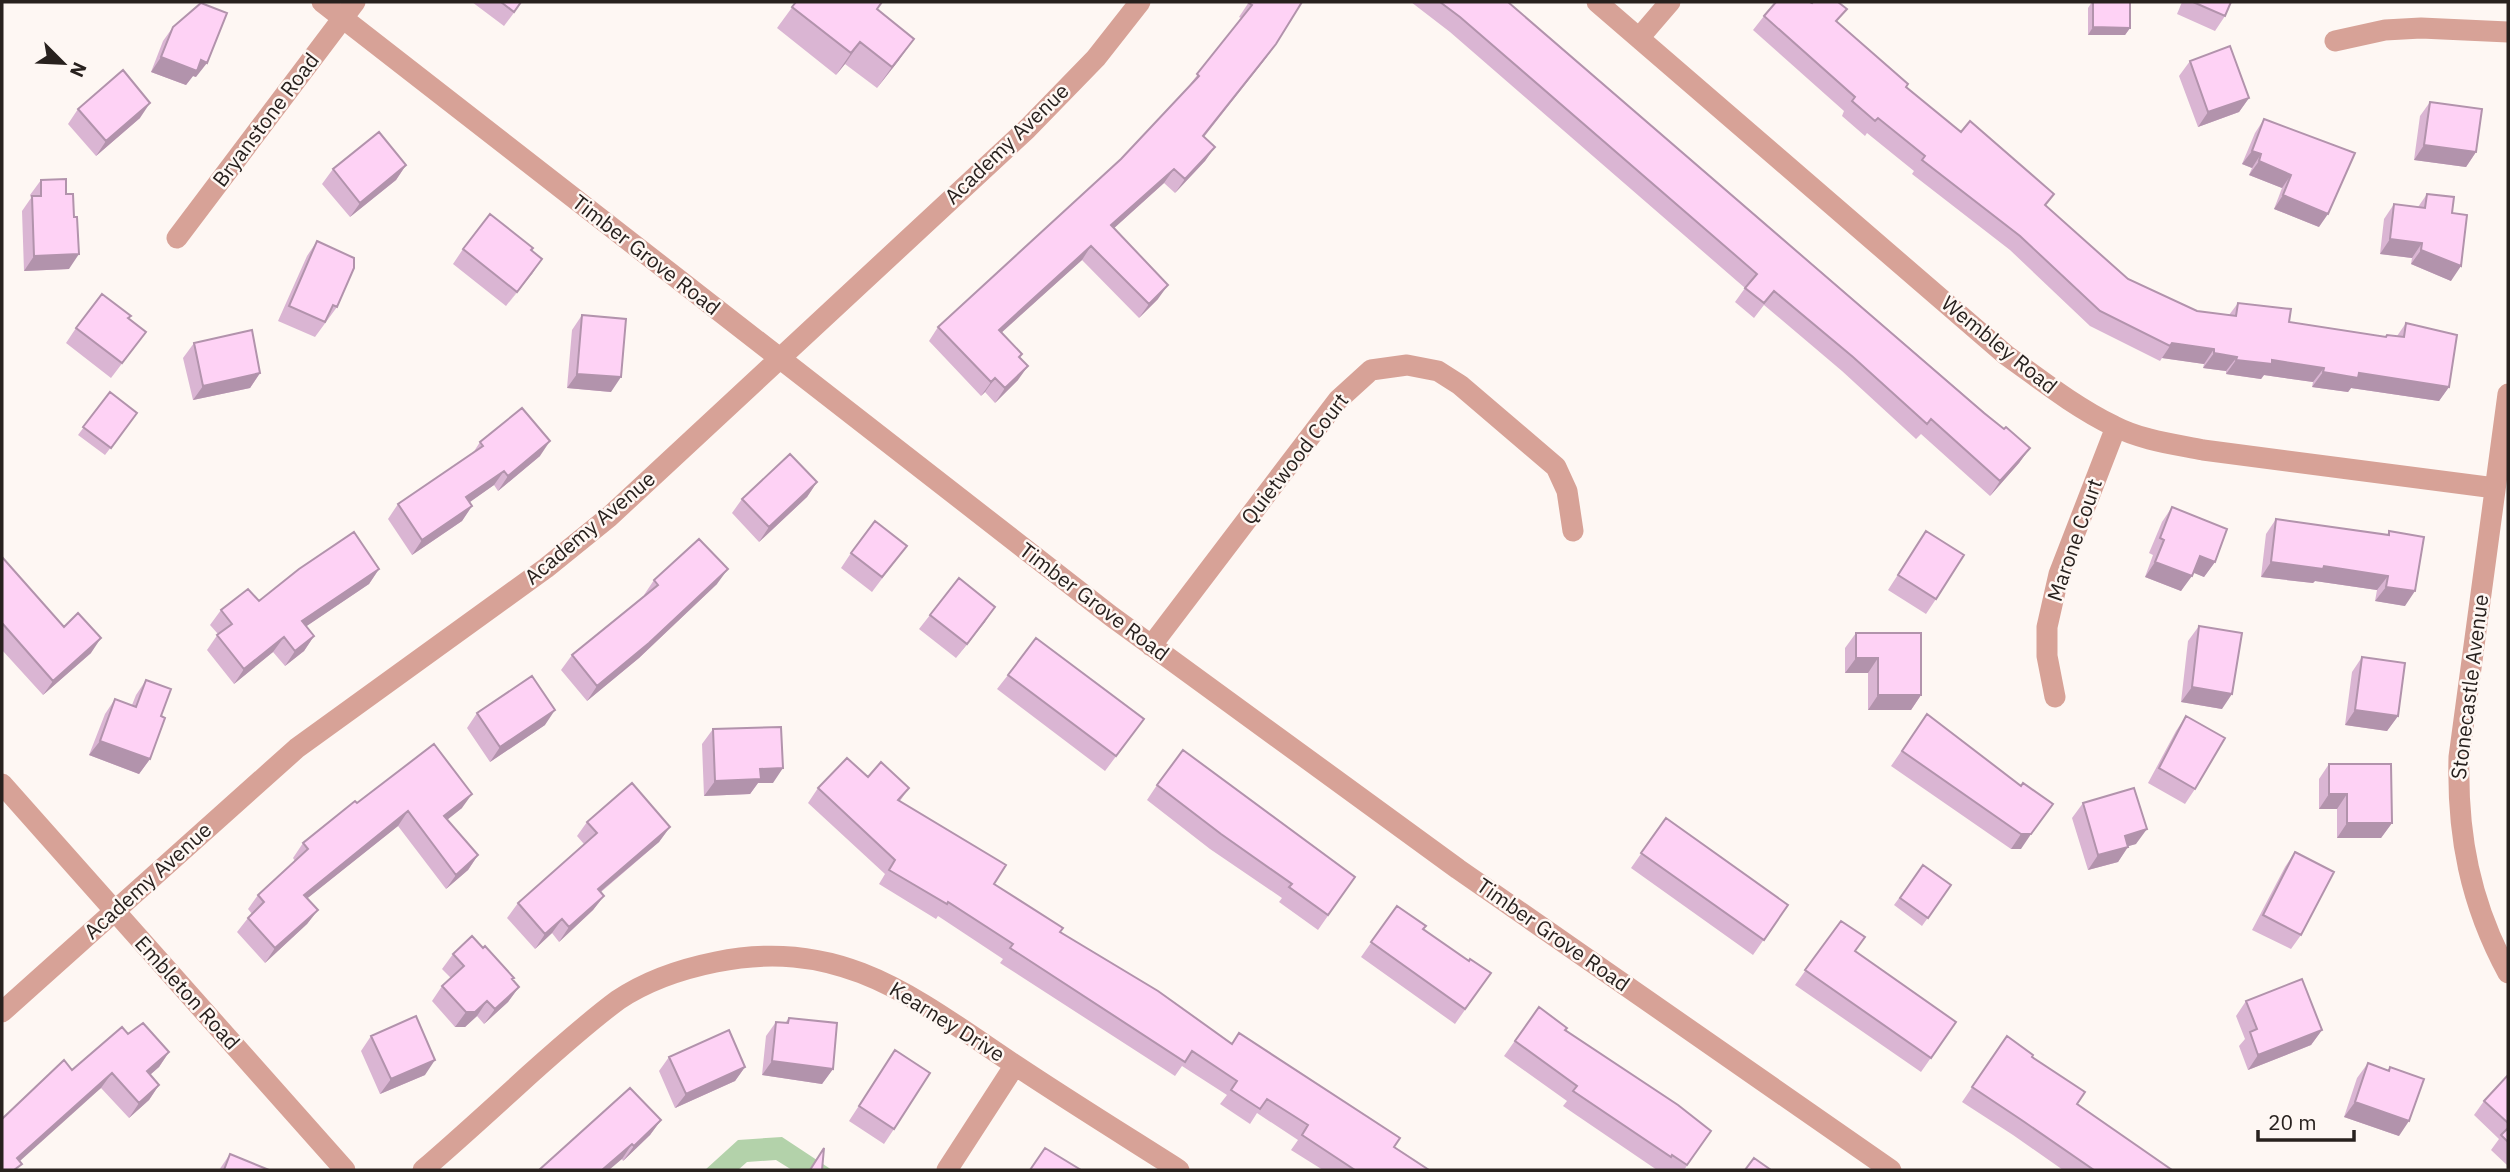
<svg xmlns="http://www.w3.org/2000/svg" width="2510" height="1172" viewBox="0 0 2510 1172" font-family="'IBM Plex Sans',sans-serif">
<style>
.green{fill:#b3d2aa}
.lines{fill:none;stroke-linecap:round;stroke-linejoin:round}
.minor{stroke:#d7a297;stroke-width:21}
.wall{fill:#dab5d3}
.shaded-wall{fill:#b293ac}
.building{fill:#fed2f5;stroke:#b293ac;stroke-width:2}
.labels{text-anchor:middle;stroke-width:5;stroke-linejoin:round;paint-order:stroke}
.street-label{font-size:21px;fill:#28211e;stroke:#fef7f3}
</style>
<rect width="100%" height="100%" fill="#fef7f3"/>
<path class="green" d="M782,1137L832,1170H792L776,1160L747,1162L738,1170H705L738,1140Z"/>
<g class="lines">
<path class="minor" d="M322,2L1111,616L1458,869L1891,1170
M1597,2L2006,355C2041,380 2075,407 2114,426C2141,440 2173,444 2203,450L2495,488
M1639,38L1670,2
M2335,41L2385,30L2421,28L2508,32
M177,238L355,2
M2508,394L2459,757C2457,835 2470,903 2508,973
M1151,646L1338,400L1371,370L1407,365L1438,371L1460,385L1556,467L1567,491L1573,531
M2055,697L2047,656V627L2059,574L2116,427
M2,784L345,1170
M2,1012L297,748L546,568L609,517L1027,129L1096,58L1140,2
M423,1170C459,1139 494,1107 529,1075C558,1049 587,1023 618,1000C648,980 681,969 716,962C842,936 916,999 1015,1065C1069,1101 1124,1135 1179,1170
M947,1170L1015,1065"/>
</g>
<path class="wall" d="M472,2H522L504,26Z
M796,2L877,9L899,60L877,88L845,64L836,75L777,28Z
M1249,2H1302L1266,58L1204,137L1215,147L1205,161L1175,193L1164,183L1114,228L1158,299L1139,318L1082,260L1001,332L1019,357L1018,380L995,403L985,392L981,396L929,341L938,327L1121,159L1188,87L1241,18L1239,17Z
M1411,2H1508L2004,429L2030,448L2019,463L1990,496L1921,434L1916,439L1842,371L1764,305L1754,318L1735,302L1745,288L1450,32Z
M2092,2H2130V28L2125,35H2088V8Z
M2182,2H2231L2225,16L2215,31L2177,14Z
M1764,16L1838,22L1906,87L2046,206L2128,279L2197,311L2229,315L2238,303L2289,322L2385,337L2387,335L2397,336L2406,323L2449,387L2439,401L2351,388L2348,392L2312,387L2313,382L2264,375L2261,379L2226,374V371L2203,368L2204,364L2162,358L2160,361L2090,326L2010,250L1912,174L1914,171L1867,133L1865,136L1842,116L1844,111L1753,30Z
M173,27L196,77L193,76L186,85L151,72L163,41Z
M2190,61L2249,98L2239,112L2198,127L2179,76Z
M2430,102L2476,152L2466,167L2414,160L2420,116Z
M78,109L140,118L96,156L68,124Z
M2264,119L2319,227L2274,209L2282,188L2249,175L2252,168L2242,164L2255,133Z
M406,165L396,180L350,217L322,184L333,169Z
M41,180L69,269L24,271L22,211L31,198L30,195Z
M2427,194L2452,213L2451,281L2411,264L2412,258L2380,254L2384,219L2394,204L2418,207Z
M317,241L337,307L315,337L278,321L307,256Z
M463,249L531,250L542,259L506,306L453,264Z
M582,315L611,392L567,388L572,330Z
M129,318L146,332L111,378L66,343L76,328Z
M194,343L260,373L250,388L193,400L183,358Z
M110,392L137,413L105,455L78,435Z
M480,442L540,456L498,491L494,485L469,502L472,506L462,521L412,555L388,519L398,504L473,453Z
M817,482L807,497L759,542L732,513L742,499Z
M2172,507L2215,562L2204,577L2193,572L2181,591L2145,577L2153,555L2149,553L2162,522Z
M2276,519L2387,535L2389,531L2405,606L2375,601L2377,590L2315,581L2313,583L2261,577L2266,534Z
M1926,531L1936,599L1926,614L1888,590Z
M851,553L896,560L872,592L841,568Z
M2,557L64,627L91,653L43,695L2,650Z
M379,569L369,584L306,626L314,636L304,651L285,666L273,652L234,684L207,650L218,634L210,625L221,610L259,601Z
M654,580L717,584L639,658L587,701L561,670L572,655L644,596V595Z
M930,615L985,622L956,658L919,629Z
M2199,626L2222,709L2181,702L2188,641Z
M1856,633L1921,695L1911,710H1868V673H1845V648Z
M2362,657L2398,716L2387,731L2345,725L2352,672Z
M1008,675L1144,719L1105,771L997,689Z
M146,680L161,716L150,759L139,774L89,755L105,714L115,699L132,705L136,695Z
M477,713L545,725L490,762L467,728Z
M1927,714L2021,786L2023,783L2021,849H2011L1891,766Z
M2186,716L2195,789L2185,804L2148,783L2176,731Z
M713,729L773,783H758L750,794L704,796L702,744Z
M2329,764L2392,823L2381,838H2337V809H2319V779Z
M868,777L909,788L900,801L994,884L1060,932L1231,1044L1429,1170H1323L1291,1150L1298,1140L1257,1113L1250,1124L1220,1104L1227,1095L1182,1066L1175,1076L1000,963L1003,959L938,916L936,919L879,884L885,874L808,803L818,788Z
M1157,785L1355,877L1318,930L1279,902L1282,898L1210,849L1147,800Z
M357,803L462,808L447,820L478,855L468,870L446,889L398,826L307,898L318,910L307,924L265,963L237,932L248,918L252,914L248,909L258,895L295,861L293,858L303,843Z
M2083,803L2136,844L2128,846L2118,862L2088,870L2072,818Z
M1666,818L1788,905L1753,955L1631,868Z
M587,822L670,827L659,842L601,892L604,896L593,910L559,942L552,933L535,949L507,918L518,903L584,844L577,836Z
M2295,852L2301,935L2291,949L2252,930L2285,867Z
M1923,865L1951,885L1922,926L1894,905Z
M1397,906L1423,929L1469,961L1491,973L1455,1024L1361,957Z
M1841,921L1855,951L1956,1022L1921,1072L1795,985Z
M453,954L512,980L519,987L508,1002L484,1024L477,1016L465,1027H455L432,1001L442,986L451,978L442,969Z
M2246,1001L2322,1030L2311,1045L2248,1070L2239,1046L2245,1039L2236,1016Z
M1539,1007L1565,1030L1711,1131L1684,1170H1657L1563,1106L1567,1101L1504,1056Z
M789,1018L833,1069L822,1084L762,1075L766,1036L776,1022L785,1023Z
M128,1034L169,1052L159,1067L150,1075L159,1085L149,1100L129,1118L101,1088L2,1170L72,1070Z
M371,1036L425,1075L380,1094L361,1051Z
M2007,1036L2032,1057L2077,1104L2172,1170H2063L2013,1135L1962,1102Z
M895,1050L894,1129L884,1144L849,1121Z
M669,1057L745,1067L735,1081L675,1108L659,1071Z
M2368,1063L2388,1070L2390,1067L2399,1136L2344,1117L2357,1078Z
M2508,1075V1166L2491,1150L2499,1139L2474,1115L2484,1101Z
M661,1120L650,1135L623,1161L622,1159L539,1170Z
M230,1154L269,1170H219Z"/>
<path class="shaded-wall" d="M2093,27L2130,28L2125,35H2088Z
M914,39L899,60L877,88L892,67Z
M860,42L845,64L836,75L851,53Z
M1276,44L1266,58L1193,150L1203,136Z
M161,57L201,60L207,63L196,77L193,76L186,85L151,72Z
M2249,98L2239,112L2198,127L2208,112Z
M150,103L140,118L96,156L106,141Z
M2424,145L2476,152L2466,167L2414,160Z
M1215,147L1205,161L1175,193L1185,179Z
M2252,151L2261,154L2252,168L2242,164Z
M2259,161L2291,175L2282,188L2249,175Z
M406,165L396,180L350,217L360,203Z
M1174,169L1164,183L1101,240L1111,225Z
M2283,195L2328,214L2319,227L2274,209Z
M2390,239L2422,243L2412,258L2380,254Z
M1091,246L1082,260L989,344L999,330Z
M2421,250L2461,266L2451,281L2411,264Z
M79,254L69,269L24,271L34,256Z
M542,259L532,274L506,306L517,292Z
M1168,285L1158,299L1139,318L1149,304Z
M2172,343L2214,349L2204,364L2162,358Z
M2214,353L2237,357L2226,371L2203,368Z
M2236,360H2272L2324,368L2313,382L2264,375L2261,379L2226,374Z
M1028,366L1018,380L995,403L1005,388Z
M2323,372L2359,373L2449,387L2439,401L2351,388L2348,392L2312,387Z
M260,373L250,388L193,400L203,386Z
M577,374L621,377L611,392L567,388Z
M995,378L985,392L981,396L991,382Z
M550,441L540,456L498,491L508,476Z
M2030,448L2019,463L1990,496L2000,481Z
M504,471L494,485L456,512L466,497Z
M817,482L807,497L759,542L769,527Z
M472,506L462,521L412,555L422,540Z
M2200,556L2215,562L2204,577L2189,571Z
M2155,562L2192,576L2181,591L2145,577Z
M2271,562L2324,566L2388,576L2377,590L2315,581L2313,583L2261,577Z
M379,569L369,584L292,636L302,621Z
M728,569L717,584L639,658L587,701L597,686Z
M2386,587L2415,591L2405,606L2375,601Z
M995,607L985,622L956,658L967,644Z
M314,636L304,651L285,666L295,651Z
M284,637L273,652L234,684L244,669Z
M101,638L91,653L43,695L53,681Z
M1856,658H1878L1868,673H1845Z
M2192,687L2232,694L2222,709L2181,702Z
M1878,695H1921L1911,710H1868Z
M555,710L545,725L490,762L500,747Z
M2355,710L2398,716L2387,731L2345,725Z
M100,741L150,759L139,774L89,755Z
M783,768L773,783H758L750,794L704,796L715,781L760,769Z
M472,794L462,808L434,830L444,816Z
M2329,794H2347L2337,809H2319Z
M408,811L398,826L294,909L304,895Z
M2042,818L2021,849H2011L2021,834Z
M2347,823H2392L2381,838H2337Z
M670,827L659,842L587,903L598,889Z
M2147,829L2136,844L2115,850L2125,836Z
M2128,847L2118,862L2088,870L2098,855Z
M478,855L468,870L446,889L456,875Z
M604,896L593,910L559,942L569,927Z
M318,910L307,924L265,963L275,948Z
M562,919L552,933L535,949L545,934Z
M519,987L508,1002L484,1024L495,1009Z
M487,1001L477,1016L465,1027H455L466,1012Z
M2322,1030L2311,1045L2248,1070L2258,1055Z
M169,1052L159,1067L137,1086L147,1071Z
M435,1060L425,1075L380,1094L391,1079Z
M772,1061L833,1069L822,1084L762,1075Z
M745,1067L735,1081L675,1108L686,1094Z
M112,1073L101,1088L10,1170L17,1158Z
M159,1085L149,1100L129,1118L139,1103Z
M2355,1102L2409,1121L2399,1136L2344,1117Z
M661,1120L650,1135L623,1161L634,1146Z
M632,1144L622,1159L609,1170H602Z"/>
<path class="building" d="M501,2H521L514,12Z
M796,2H882L877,9L914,39L892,67L860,42L851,53L792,7Z
M1250,2H1302L1276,44L1203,136L1215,147L1185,179L1174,169L1111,225L1168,285L1149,304L1091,246L999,330L1022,354L1019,357L1028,366L1005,388L995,378L991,382L938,327L1121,159L1199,76L1197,74L1252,5L1249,3Z
M1440,2H1508L1984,413L2004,429L2006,427L2030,448L2000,481L1931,419L1927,424L1853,357L1774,291L1764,303L1745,288L1757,274L1460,17Z
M1776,2H1810L1812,3L1813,2H1838L1847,9L1836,21L1908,84L1906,87L1961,132L1970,121L2054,194L2045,205L2128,279L2197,311L2236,316L2238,303L2291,309L2289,322L2386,337L2387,335L2404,337L2406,323L2457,335L2449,387L2359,373L2358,378L2323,372L2324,368L2272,360V364L2236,360L2237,357L2214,353V349L2172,343L2170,346L2100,311L2020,236L1922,160L1925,156L1878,118L1875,121L1852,101L1855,97L1764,16Z
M2093,2H2130V28L2093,27Z
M2193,2H2231L2225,16Z
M201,3L227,13L207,63L201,60L197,71L161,57L173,27Z
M2230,46L2249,98L2208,112L2190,61Z
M123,70L150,103L106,141L78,109Z
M2430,102L2482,109L2476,152L2424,145Z
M2264,119L2355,153L2328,214L2283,195L2291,175L2259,161L2261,154L2252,151Z
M379,132L406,165L360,203L333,169Z
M66,179V194H73L74,217H77L79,254L34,256L32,196H41V180Z
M2427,194L2454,197L2452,213L2467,215L2461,266L2421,250L2422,243L2390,239L2394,204L2425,208Z
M490,214L533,248L531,250L542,259L517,292L463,249Z
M317,241L354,258V268L337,307L333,305L325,322L289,306Z
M102,294L131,316L128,318L146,332L122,363L76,328Z
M582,315L626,319L621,377L577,374Z
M252,330L260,373L203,386L194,343Z
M110,392L137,413L111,448L83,427Z
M522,408L550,441L508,476L504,471L466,497L472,506L422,540L398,504L483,446L480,442Z
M790,454L817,482L769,527L742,499Z
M2172,507L2227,529L2215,562L2200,556L2192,576L2155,562L2164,540L2160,538Z
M2276,519L2389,535V531L2424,537L2415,591L2386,587L2388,576L2324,566L2323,569L2271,562Z
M875,521L907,546L882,577L851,553Z
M1926,531L1964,555L1936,599L1898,575Z
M354,532L379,569L302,621L314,636L295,651L284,637L244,669L217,635L232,624L221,610L248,589L259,601L299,569Z
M699,539L728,569L649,643L597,686L572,655L658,585L654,580Z
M2,557L64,627L78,613L101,638L53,681L2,623Z
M959,578L995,607L967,644L930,615Z
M2199,626L2242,633L2232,694L2192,687Z
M1856,633H1921V695H1878V658H1856Z
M1036,638L1144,719L1116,756L1008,675Z
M2362,657L2405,663L2398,716L2355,710Z
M532,676L555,710L500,747L477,713Z
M146,680L171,689L161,716L165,718L150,759L100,741L115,699L136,707Z
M1927,714L2021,786L2023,783L2053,804L2031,834H2021L1902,751Z
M2186,716L2225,738L2195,789L2159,768Z
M781,727L783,768L760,769L761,779L715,781L713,729Z
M434,744L472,794L444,816L478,855L456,875L408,811L304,895L318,910L275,948L248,918L264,902L258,895L308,849L303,843L355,801L357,803Z
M1183,750L1355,877L1328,915L1289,887L1292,884L1221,834L1157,785Z
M847,758L868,777L881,762L909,788L898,800L1006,865L994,884L1063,928L1060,932L1158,991L1232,1044L1239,1033L1400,1138L1394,1147L1429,1170H1355L1302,1135L1308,1125L1267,1099L1260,1109L1231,1090L1237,1081L1192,1051L1185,1062L1010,948L1013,944L948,902L947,904L889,870L895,860L818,788Z
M2329,764H2391L2392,823H2347V794H2329Z
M632,783L670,827L598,889L604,896L569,927L562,919L545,934L518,903L597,833L587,822Z
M2134,788L2147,829L2125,836L2128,847L2098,855L2083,803Z
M1666,818L1788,905L1764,940L1641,853Z
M2295,852L2334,872L2301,935L2263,915Z
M1923,865L1951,885L1928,918L1900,898Z
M1397,906L1426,926L1423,929L1469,961L1470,959L1491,973L1465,1009L1371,942Z
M1841,921L1865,937L1855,951L1956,1022L1931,1058L1805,970Z
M472,936L483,948L485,946L514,978L512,979L519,987L495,1009L487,1001L475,1012H466L442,986L464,966L453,954Z
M2302,979L2322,1030L2258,1055L2250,1032L2257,1029L2246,1001Z
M1539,1007L1567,1028L1565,1030L1678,1105L1711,1131L1687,1165L1672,1155L1671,1157L1573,1091L1577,1086L1515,1041Z
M416,1016L435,1060L391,1079L371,1036Z
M789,1018L837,1023L833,1069L772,1061L776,1022L788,1023Z
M143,1023L169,1052L147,1071L159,1085L139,1103L112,1073L17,1158L22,1164L14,1170H2V1119L64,1060L72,1070L122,1027L128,1034Z
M729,1030L745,1067L686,1094L669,1057Z
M2007,1036L2033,1055L2032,1057L2085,1092L2077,1104L2172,1170H2094L2023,1121L1972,1087Z
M895,1050L930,1073L894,1129L859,1106Z
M2368,1063L2389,1071L2390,1067L2424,1079L2409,1121L2355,1102Z
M2508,1075V1123L2484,1101Z
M630,1088L661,1120L634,1146L632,1144L602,1170H539Z
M2508,1128V1142L2501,1135Z
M824,1148L822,1170H810Z
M1045,1148L1081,1170H1030Z
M230,1154L269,1170H224Z
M1754,1158L1771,1170H1745Z"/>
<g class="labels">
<g class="street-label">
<text transform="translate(266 120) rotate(-53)" y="7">Bryanstone Road</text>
<text transform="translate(1007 144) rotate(-44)" y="7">Academy Avenue</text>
<text transform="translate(646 255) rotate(38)" y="7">Timber Grove Road</text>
<text transform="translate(1999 345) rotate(39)" y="7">Wembley Road</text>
<text transform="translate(1295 459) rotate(-52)" y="7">Quietwood Court</text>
<text transform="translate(590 528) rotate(-40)" y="7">Academy Avenue</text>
<text transform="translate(2075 540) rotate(-71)" y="7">Marone Court</text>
<text transform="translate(1094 602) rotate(37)" y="7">Timber Grove Road</text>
<text transform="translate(2470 687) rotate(-83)" y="7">Stonecastle Avenue</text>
<text transform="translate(148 881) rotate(-42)" y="7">Academy Avenue</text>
<text transform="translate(1553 935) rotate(35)" y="7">Timber Grove Road</text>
<text transform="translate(187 993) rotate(48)" y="7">Embleton Road</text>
<text transform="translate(947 1022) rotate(32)" y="7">Kearney Drive</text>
</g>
</g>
<rect width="2510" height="1172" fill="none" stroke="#28211e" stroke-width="7"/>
<g transform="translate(63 63) rotate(114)" stroke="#fef7f3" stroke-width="5" paint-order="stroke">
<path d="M0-5L12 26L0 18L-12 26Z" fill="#28211e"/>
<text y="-10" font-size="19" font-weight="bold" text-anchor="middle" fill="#28211e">N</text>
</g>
<path d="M2258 1130v10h96v-10" fill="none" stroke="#28211e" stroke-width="3.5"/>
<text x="2268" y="1130" font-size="21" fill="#28211e" stroke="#fef7f3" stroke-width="5" paint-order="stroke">20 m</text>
</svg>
